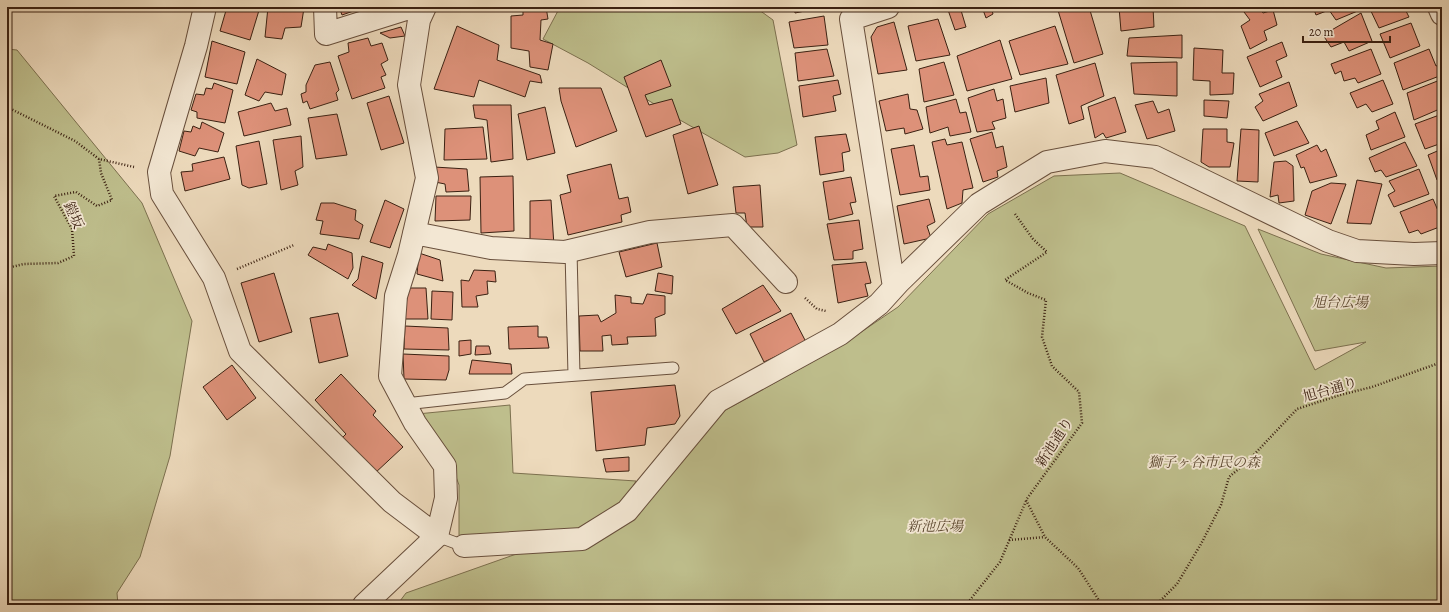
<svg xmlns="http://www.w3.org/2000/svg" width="1449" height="612" viewBox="0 0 1449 612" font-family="Alegreya,'Noto Serif JP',serif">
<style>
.green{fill:#bebe8c;stroke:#7c704f}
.building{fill:#dd9179;stroke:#3b2112}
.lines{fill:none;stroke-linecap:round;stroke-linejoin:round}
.service-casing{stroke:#684f3c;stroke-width:13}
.minor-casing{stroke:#684f3c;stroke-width:24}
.path{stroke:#3b2112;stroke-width:2.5;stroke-dasharray:1 2;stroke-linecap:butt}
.service{stroke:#f3e7d3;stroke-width:11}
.minor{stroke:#f3e7d3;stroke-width:22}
.labels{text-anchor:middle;stroke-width:3.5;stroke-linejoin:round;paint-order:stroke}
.street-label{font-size:14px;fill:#3b2112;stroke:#f3e7d3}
.park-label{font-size:14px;font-style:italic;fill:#5c4830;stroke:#f3e7d3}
</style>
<rect width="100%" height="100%" fill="#eddabc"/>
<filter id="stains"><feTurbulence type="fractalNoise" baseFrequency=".005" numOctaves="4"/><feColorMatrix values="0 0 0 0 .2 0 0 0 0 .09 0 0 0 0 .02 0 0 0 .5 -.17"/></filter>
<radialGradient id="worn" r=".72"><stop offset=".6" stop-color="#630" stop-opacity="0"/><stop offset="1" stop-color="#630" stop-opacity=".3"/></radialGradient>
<path class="green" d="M560,7H755L773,20L797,145L778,153L745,157L680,120L588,63L543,39Z
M7,49L17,50L142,203L192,321L170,456L140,557L117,593L118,605H7Z
M1120,173L1245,226L1315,370L1366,342L1315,351L1258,229L1321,254L1386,268L1442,266V605H397L406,593L573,534L467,541L459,535V485L451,463L417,414L510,405L513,473L636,481L621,509L638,512L724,411L839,347L898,307L988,214L1054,176Z"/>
<path class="building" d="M227,7H260L250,40L220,31Z
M268,7H299L304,8L301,27L285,28L282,39L265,37Z
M339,7H365L342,15Z
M523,7H546L548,19L541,20L540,40L553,44L548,70L530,67L529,51L511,48V16L523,15Z
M794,7H820V8L795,13Z
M947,7H960L966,27L955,30Z
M982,7H991L993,14L986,18Z
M1057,7H1089L1103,54L1074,63Z
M1119,7H1153L1154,27L1121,31Z
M1254,7H1259L1263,13L1273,10L1277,25L1264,31L1267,40L1250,49L1241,26L1250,20L1244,12Z
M1313,7H1358L1360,10L1336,20L1329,10L1316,15Z
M1369,7H1404L1409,17L1379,28Z
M1361,13L1372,41L1349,51L1344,42L1331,47L1323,35Z
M824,16L828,45L794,48L789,22Z
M938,19L950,55L916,61L908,26Z
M894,22L907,70L878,74L871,37L877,27Z
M1411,23L1420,46L1390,58L1380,34Z
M457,26L499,45L497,60L540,75L542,83L530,81L525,97L479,80L474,97L434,89Z
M1055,26L1068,64L1020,75L1009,41Z
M401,27L405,36L390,38L380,33Z
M1182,35V58L1127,56L1129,38Z
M368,38L371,46L382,43L388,60L381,64L386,75L381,77L385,88L352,99L338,56L349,52L348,43Z
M1000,40L1012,79L967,91L957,56Z
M212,41L245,52L237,84L205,77Z
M1282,42L1287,56L1276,61L1282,77L1260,87L1247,57Z
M1194,48L1223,50L1222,73H1234L1233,94L1210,95V81L1193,80Z
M827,49L834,76L798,81L795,53Z
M1371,49L1381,74L1358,83L1355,78L1344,81L1341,71L1335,74L1331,64Z
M1429,49L1436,66L1442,64V75L1403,90L1394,63Z
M257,59L286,74L282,95L265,92L259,101L245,95Z
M661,60L671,86L645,95L649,105L672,99L681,124L646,137L624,77Z
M330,62L339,90L336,93L338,100L310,109L307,101L303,103L301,94L306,92V85L315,65Z
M944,62L954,95L924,102L919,69Z
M1177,62V96L1134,94L1131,63Z
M1095,63L1104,96L1081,106L1084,119L1069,124L1056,75Z
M1046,78L1049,103L1015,112L1010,86Z
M838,80L841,94L833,96L836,111L803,117L799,86Z
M1383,80L1393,104L1372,112L1366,104L1357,108L1350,93Z
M1440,80L1442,88V108L1414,120L1407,93Z
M1289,82L1297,106L1263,121L1255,107L1263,101L1259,94Z
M214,83L233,90L225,123L197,118V112L191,110L196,94L204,95L206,88L212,89Z
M559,88H601L617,131L576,147L561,101Z
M994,89L997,101L1003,99L1006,118L992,122L995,129L977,132L968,98Z
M908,94L910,109L917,110L923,129L905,134L904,128L886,131L879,101Z
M389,96L404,143L381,150L367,103Z
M1115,97L1126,132L1106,138L1103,133L1095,138L1088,107Z
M956,99L960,113L966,112L971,132L950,136L948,127L930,133L926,107Z
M1204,100L1229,101L1227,118L1204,116Z
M1153,101L1158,113L1169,109L1175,131L1147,139L1135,105Z
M271,103L275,111L287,108L291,125L244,136L238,112Z
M473,105H511L513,159L491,162L487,120L475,118Z
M545,107L555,153L527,160L518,114Z
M1395,112L1405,137L1371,150L1366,135L1379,129L1376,121Z
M337,114L347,155L316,159L308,118Z
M1442,114V143L1425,149L1415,124Z
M1297,121L1309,143L1274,156L1265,133Z
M202,122L224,133L218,152L199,148L195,156L179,151L184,131L191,132L193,126L200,129Z
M699,126L718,185L688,194L673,135Z
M483,127L487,159L444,160L445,129Z
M1203,129H1227V142L1234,143L1230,167H1209L1201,162Z
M1241,129L1259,130L1258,182L1237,181Z
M992,132L996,148L1003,146L1007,167L997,171L998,177L983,182L970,139Z
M846,134L850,151L842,153L844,171L820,175L815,137Z
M301,136L303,167L295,171L298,185L281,190L273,140Z
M945,139L947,145L962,142L973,188L963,190L962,203L947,209L932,142Z
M259,141L267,184L249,188L242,185L236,146Z
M1405,142L1417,166L1386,177L1381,170L1375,172L1369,158Z
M914,145L920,177L928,176L930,190L900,195L891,149Z
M1317,145L1321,152L1326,149L1337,176L1310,183L1304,167L1301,168L1296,155Z
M1442,149V178L1437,180L1428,155Z
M224,157L230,179L185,191L181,172L193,171L192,164Z
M1286,161L1293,166L1294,201L1279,203L1278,195L1270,197L1274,162Z
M611,164L619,199L628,197L631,212L621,215L622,222L568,235L560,195L571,192L567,175Z
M434,167L467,169L469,191L446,192L445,184L435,182Z
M1419,169L1429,194L1394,207L1388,195L1395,191L1389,181Z
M513,176L514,231L481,233L480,177Z
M851,177L856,202L850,203L853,214L829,220L823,182Z
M1357,180L1382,184L1371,224L1347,223Z
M1331,183L1346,184L1331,224L1305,215L1312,191Z
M760,185L763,227H747L745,213H736L733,187Z
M436,196H471L470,220L435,221Z
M929,199L935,222L927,226L931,238L904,244L897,206Z
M1433,199L1442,220V226L1421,234L1418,230L1409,233L1400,212Z
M385,200L404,209L390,248L370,242Z
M551,200L554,246L530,245V201Z
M321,203H334L356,210L355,220L363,225L359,239L320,234L323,221L316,220Z
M859,220L863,249L853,251V259L834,260L827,224Z
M657,243L662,267L626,277L619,252Z
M328,244L352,253L353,268L348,279L308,255L313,247L326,250Z
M419,253L440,260L443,281L417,274Z
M362,256L383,263L376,299L352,285L358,279Z
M866,262L871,283L865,284L868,296L838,303L832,265Z
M474,270L495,271L496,282L487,281L488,294L476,296L478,307H462L461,280L469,281Z
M274,273L292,332L259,342L241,283Z
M658,273L673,276L672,294L655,291Z
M763,285L781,311L736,334L722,309Z
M409,288H426L428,319H403Z
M432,291L453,292L452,320L431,319Z
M647,294L665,296V314L655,318L656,336L627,337L628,344L612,345L611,335L602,336L603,351H580L579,316L598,315L601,322L616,313L615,295L631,297V303L643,304Z
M338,313L348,356L319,363L310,318Z
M791,313L806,342L764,362L750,334Z
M405,326L448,328L449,350L404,349Z
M538,326V337H547L549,348L509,349L508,327Z
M471,340V354L459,356V341Z
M476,346H489L491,354L475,355Z
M403,354L449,356V370L446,380L404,379Z
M472,360L511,364L512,374H469Z
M232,365L256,398L227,420L203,387Z
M341,374L376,411L373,415L403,447L374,474L342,438L346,434L315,400Z
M675,385L680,416L675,424L647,428L645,445L596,451L591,392Z
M629,457V471L606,472L603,459Z"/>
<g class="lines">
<defs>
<path id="service" d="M571,251L574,375
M405,404L505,393L524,379L673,368
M437,536L464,546"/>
<path id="minor" d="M205,7L196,46L159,172L162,194L214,278L240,351L392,502L437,536
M325,7L326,34L412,7
M888,7L851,19L894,287
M1439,7L1442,14
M414,233L491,248L565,252L650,232L733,225L786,282
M464,546L582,539L627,511L718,401L840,334L879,304L899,282L979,204L1047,162L1105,151L1155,157L1328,241L1357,251L1414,254L1442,253
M364,605L437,536L446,498L445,466L415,423L390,376L396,296L409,255L427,178L409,85L419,20L425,7"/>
</defs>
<use href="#service" class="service-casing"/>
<use href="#minor" class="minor-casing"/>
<path class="path" d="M7,107L75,141L99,159L134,167
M1015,214L1033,239L1047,252L1005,280L1028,293L1046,300L1042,337L1052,366L1079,392L1082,423L1026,500L1045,537L1078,568L1102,605
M7,268L24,264L58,263L74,256L72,229L54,196L76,192L97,206L112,200L101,173L99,159
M237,269L294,245
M805,298L817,309L826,311
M1009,540L1045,537
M966,605L1000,562L1026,501
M1156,605L1177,584L1201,544L1221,505L1229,477L1248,461L1297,409L1340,395L1372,387L1442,362"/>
<use href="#service" class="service"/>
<use href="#minor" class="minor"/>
</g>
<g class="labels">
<g class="street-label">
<text transform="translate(74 215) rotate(66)" y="5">鎧坂</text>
<text transform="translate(1330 389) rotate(-16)" y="5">旭台通り</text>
<text transform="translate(1054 442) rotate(-57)" y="5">新池通り</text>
</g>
<g class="park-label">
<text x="1340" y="307">旭台広場</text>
<text x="1204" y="467">獅子ヶ谷市民の森</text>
<text x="935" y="531">新池広場</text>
</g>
</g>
<rect width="1449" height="612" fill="none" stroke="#eddabc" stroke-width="24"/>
<rect x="8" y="8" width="1433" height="596" fill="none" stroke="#3b2112" stroke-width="2"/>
<rect x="12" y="12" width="1425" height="588" fill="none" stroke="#3b2112"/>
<path d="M1303 36v6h87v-6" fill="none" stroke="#3b2112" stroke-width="2"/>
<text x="1309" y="36" font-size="12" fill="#3b2112" stroke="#f3e7d3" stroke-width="3" paint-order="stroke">20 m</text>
<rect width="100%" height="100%" filter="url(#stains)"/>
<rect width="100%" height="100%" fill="url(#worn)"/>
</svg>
